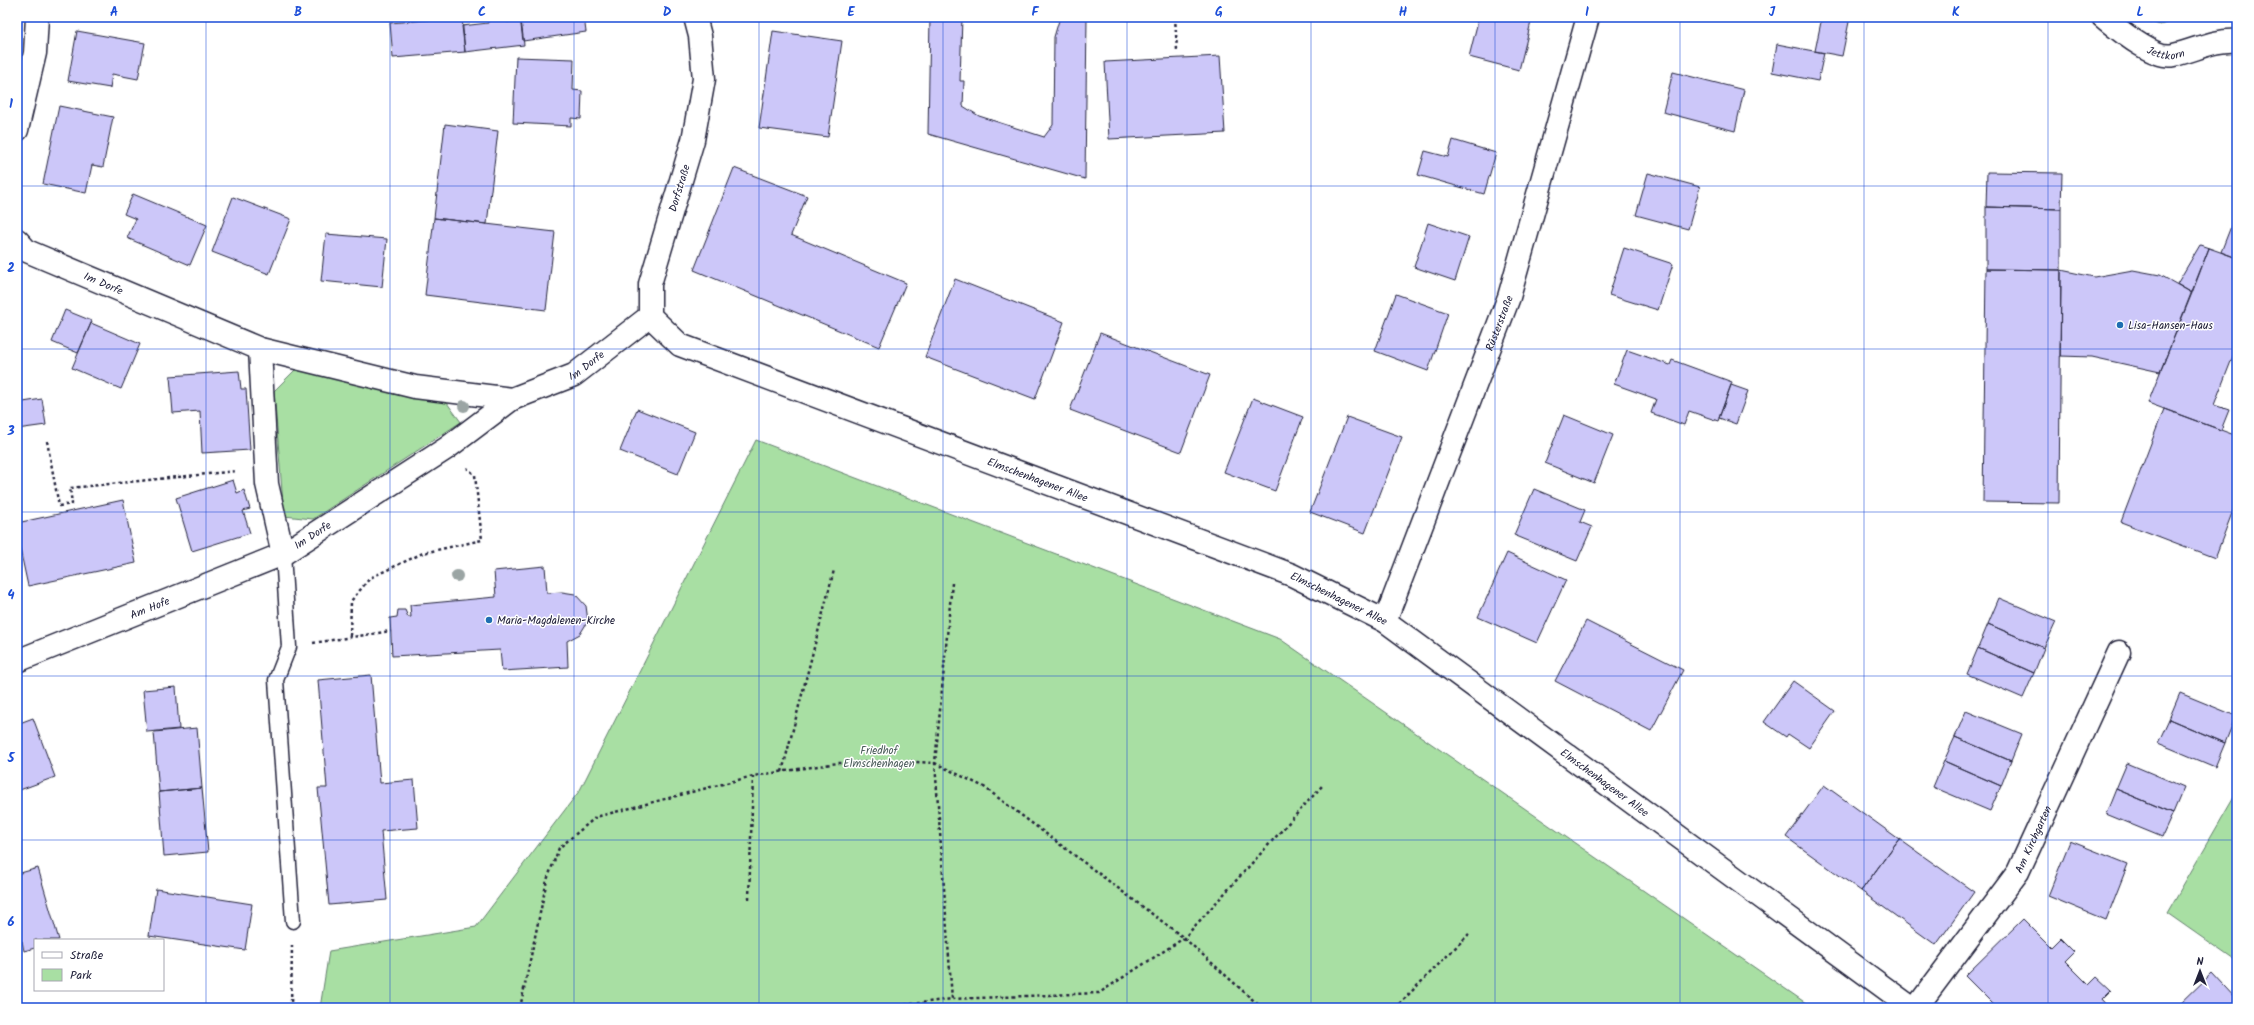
<svg xmlns="http://www.w3.org/2000/svg" width="2254" height="1025" viewBox="0 0 2254 1025" font-family="Kalam,sans-serif">
<style>
.green{fill:#a8dfa3;stroke:#65806f}
.building{fill:#ccc7f9;stroke:#22223b}
.lines{fill:none;stroke-linecap:round;stroke-linejoin:round}
.service-casing{stroke:#22223b;stroke-width:17}
.minor-casing{stroke:#22223b;stroke-width:25}
.path{stroke:#22223b;stroke-width:2.5;stroke-dasharray:3 3;stroke-linecap:butt}
.service{stroke:#fff;stroke-width:14}
.minor{stroke:#fff;stroke-width:22}
.tree{fill:#9ba5a4}
.grid{fill:none;stroke:#1d4ed8;stroke-width:1;stroke-opacity:0.55}
.poi-dot{fill:#1f6fb2;stroke:#fff;stroke-width:1.5}
.labels{text-anchor:middle;stroke-width:3;stroke-linejoin:round;paint-order:stroke}
.street-label{font-size:11px;fill:#22223b;stroke:#fff}
.poi-label{font-size:11px;fill:#22223b;stroke:#fff;text-anchor:start}
.park-label{font-size:11px;fill:#4a5b5a;stroke:#fff}
.neatline{fill:none;stroke:#1d4ed8;stroke-width:1.5}
.grid-label{font-size:13px;text-anchor:middle;font-weight:bold;fill:#1d4ed8}
</style>
<rect width="100%" height="100%" fill="#fff"/>
<filter id="ink" filterUnits="userSpaceOnUse"><feTurbulence type="fractalNoise" baseFrequency=".025" numOctaves="2"/><feDisplacementMap in="SourceGraphic" scale="8" xChannelSelector="R" yChannelSelector="G"/><feConvolveMatrix kernelMatrix="1 2 1 2 8 2 1 2 1" color-interpolation-filters="sRGB"/></filter>
<g filter="url(#ink)">
<path class="green" d="M2137,17H2187L2160,25Z
M298,367L394,393L447,403L461,422L313,519L284,516L274,391Z
M756,440L1280,639L1813,1008H320L329,951L476,927L580,790Z
M2237,792V962L2167,913Z"/>
<path class="building" d="M462,17L465,52L393,58L390,23Z
M487,17H506L507,22L521,20L524,45L465,52L462,26L488,23Z
M520,17H584L586,32L523,41Z
M930,17H962L960,81H964L963,106L979,116L1044,137L1053,125L1054,37L1060,17H1087L1085,179L928,134Z
M1479,17L1532,18L1519,70L1469,57Z
M1822,17H1850L1842,56L1815,51Z
M77,31L145,43L138,79L112,74L110,88L68,81Z
M773,31L842,41L828,137L759,128Z
M1777,44L1824,53L1818,81L1772,72Z
M1220,56L1225,133L1109,139L1105,62Z
M516,57L574,59L573,90L582,91L581,119L571,118V126L513,123Z
M1673,72L1744,90L1735,131L1663,112Z
M59,106L113,117L103,167L92,165L86,193L43,184Z
M445,124L498,131L487,224L434,218Z
M1453,140L1496,153L1484,194L1418,175L1425,151L1448,157Z
M734,168L807,196L791,235L906,283L879,347L694,270Z
M1987,172L2062,173L2061,209L1986,207Z
M1648,173L1700,187L1688,229L1636,215Z
M133,194L207,225L190,265L127,238L136,219L124,214Z
M233,197L291,219L269,274L212,252Z
M1986,207L2061,209V270L1986,269Z
M2237,211V258L2221,252Z
M434,218L555,232L546,310L425,295Z
M1428,223L1469,237L1455,281L1414,267Z
M326,234L387,239L382,287L321,281Z
M2200,245L2209,248L2192,293L2177,284Z
M1624,248L1673,264L1658,310L1609,295Z
M2209,248L2237,258V346L2214,405L2229,410L2221,430L2148,403Z
M1986,269L2061,270L2059,503L1983,502Z
M2061,270L2094,277L2133,270L2160,275L2192,293L2160,372L2092,357L2060,356Z
M955,279L1064,322L1035,399L925,357Z
M1396,294L1448,313L1428,371L1375,351Z
M65,310L92,321L78,353L52,342Z
M91,323L140,344L121,389L72,368Z
M1100,333L1210,375L1181,452L1070,410Z
M1627,350L1670,365L1672,360L1732,382L1718,421L1689,411L1684,425L1651,413L1656,399L1614,384Z
M239,371L241,389H246L250,450L202,453L200,411L173,413L170,376Z
M1731,385L1748,391L1736,424L1719,418Z
M1253,398L1303,417L1275,491L1224,472Z
M42,399L46,425L17,429V403Z
M637,409L695,432L678,474L620,451Z
M2164,409L2237,436V500L2215,558L2121,522Z
M1564,415L1613,435L1594,483L1545,463Z
M1347,417L1402,437L1365,533L1310,512Z
M233,480L237,493L244,490L250,509L243,511L250,533L192,551L176,498Z
M1534,489L1585,510L1580,522L1592,527L1577,561L1514,535Z
M123,500L136,563L28,586L17,535V523Z
M1507,553L1566,580L1537,643L1478,617Z
M545,566L547,593L562,592L575,594L586,606L588,621L580,634L567,641L568,667L502,671L500,650L392,656L390,618L397,617L398,610H405L408,617H411L410,605L496,597L494,571Z
M1999,598L2056,622L2044,648L1988,624Z
M1586,621L1683,670L1651,731L1555,681Z
M1988,624L2044,648L2034,673L1978,648Z
M1978,648L2034,673L2023,698L1967,674Z
M371,675L380,783L414,780L418,828L381,831L387,900L329,905L318,788H327L318,680Z
M1793,681L1835,711L1809,748L1788,734L1786,737L1764,722Z
M176,687L179,729L147,732L143,690Z
M2180,693L2236,716L2225,743L2169,719Z
M1966,711L2022,734L2011,761L1955,737Z
M33,718L55,777L17,791V724Z
M2169,719L2225,743L2215,767L2158,743Z
M197,728L202,788L159,792L154,732Z
M1955,737L2011,761L2001,786L1944,761Z
M1944,761L2001,786L1990,811L1933,787Z
M2127,763L2184,787L2173,813L2116,789Z
M1824,785L1899,839L1861,891L1786,837Z
M202,788L208,852L164,856L159,792Z
M2116,789L2173,813L2162,837L2106,814Z
M1899,839L1974,892L1936,945L1861,891Z
M2070,841L2128,864L2106,920L2048,896Z
M38,868L59,940H35V948L24,951L22,941L17,943V874Z
M156,889L252,904L245,950L149,936Z
M2023,919L2051,947L2060,938L2074,952L2065,961L2089,985L2097,977L2111,990L2102,999L2110,1008H1997L1965,976Z
M2212,973L2237,1000L2229,1008H2176Z"/>
<g class="lines">
<defs>
<path id="service" d="M283,554L289,647L276,680L293,921"/>
<g id="minor">
<path id="s1" d="M695,17L700,36L704,79L693,140L650,284V316L680,345L1292,575L1385,621L1912,1008"/>
<path id="s2" d="M2103,17C2118,29 2154,60 2174,55C2196,50 2215,39 2237,41"/>
<path d="M17,130L35,53L37,17"/>
<path id="s3" d="M17,240L27,251L260,349L415,387L512,399L574,375L650,316"/>
<path id="s4" d="M260,349L267,484L283,554L447,448L512,399"/>
<path id="s5" d="M1385,621L1509,297L1588,17"/>
<path id="s6" d="M17,661L283,554"/>
<path id="s7" d="M1916,1008L2018,872L2119,652"/>
</g>
</defs>
<use href="#service" class="service-casing"/>
<use href="#minor" class="minor-casing"/>
<path class="path" d="M1175,17L1177,50
M47,441L59,506L72,504L70,488L237,471
M952,583L935,763L952,999
M350,636L351,601L370,578L423,553L482,540L475,475L467,468
M313,643L391,631
M782,772L834,570
M749,899L753,776
M291,1008L292,945
M520,1008L547,880L559,848L596,817L753,776L838,763L899,761L935,763L984,787L1184,938L1262,1008
M881,1008L952,999L1099,993L1184,938L1322,786
M1395,1008L1469,934"/>
<use href="#service" class="service"/>
<use href="#minor" class="minor"/>
</g>
<g class="tree">
<circle cx="464" cy="406" r="6"/>
<circle cx="457" cy="576" r="6"/>
</g>
</g>
<path class="grid" d="M206,17V1008M390,17V1008M574,17V1008M759,17V1008M943,17V1008M1127,17V1008M1311,17V1008M1495,17V1008M1680,17V1008M1864,17V1008M2048,17V1008M17,186H2237M17,349H2237M17,512H2237M17,676H2237M17,840H2237"/>
<g class="poi-dot">
<circle cx="2120" cy="325" r="4"/>
<circle cx="489" cy="620" r="4"/>
</g>
<g class="labels">
<g class="street-label">
<text dy="4" stroke="none"><textPath href="#s2" startOffset="74">Jettkorn</textPath></text>
<text transform="translate(679 188) rotate(-73)" y="4">Dorfstraße</text>
<text dy="4" stroke="none"><textPath href="#s3" startOffset="98">Im Dorfe</textPath></text>
<text dy="4" stroke="none"><textPath href="#s5" startOffset="319">Rüsterstraße</textPath></text>
<text dy="4" stroke="none"><textPath href="#s3" startOffset="607">Im Dorfe</textPath></text>
<text dy="4" stroke="none"><textPath href="#s1" startOffset="731">Elmschenhagener Allee</textPath></text>
<text dy="4" stroke="none"><textPath href="#s4" startOffset="242">Im Dorfe</textPath></text>
<text dy="4" stroke="none"><textPath href="#s1" startOffset="1055">Elmschenhagener Allee</textPath></text>
<text dy="4" stroke="none"><textPath href="#s6" startOffset="143">Am Hofe</textPath></text>
<text dy="4" stroke="none"><textPath href="#s1" startOffset="1379">Elmschenhagener Allee</textPath></text>
<text dy="4" stroke="none"><textPath href="#s7" startOffset="206">Am Kirchgarten</textPath></text>
</g>
<g class="poi-label">
<text x="2128" y="329">Lisa-Hansen-Haus</text>
<text x="497" y="624">Maria-Magdalenen-Kirche</text>
</g>
<g class="park-label">
<text x="879" y="754">Friedhof<tspan x="879" dy="13">Elmschenhagen</tspan></text>
</g>
</g>
<rect width="2254" height="1025" fill="none" stroke="#fff" stroke-width="44"/>
<rect x="34" y="939" width="130" height="52" fill="#ffffff" stroke="#a7a7b1"/>
<rect x="42" y="952" width="20" height="6" fill="#ffffff" stroke="#a7a7b1"/>
<text x="70" y="959" font-size="12" fill="#22223b">Straße</text>
<rect x="42" y="969" width="20" height="12" fill="#a8dfa3" stroke="#a7a7b1"/>
<text x="70" y="979" font-size="12" fill="#22223b">Park</text>
<g transform="translate(2200 971)" stroke="#ffffff" stroke-width="3" paint-order="stroke">
<path d="M0-3L7 15L0 10L-7 15Z" fill="#22223b"/>
<text y="-6" font-size="11" font-weight="bold" text-anchor="middle" fill="#22223b">N</text>
</g>
<rect x="22" y="22" width="2210" height="981" class="neatline"/>
<g class="grid-label">
<text x="114" y="16">A</text>
<text x="298" y="16">B</text>
<text x="482" y="16">C</text>
<text x="667" y="16">D</text>
<text x="851" y="16">E</text>
<text x="1035" y="16">F</text>
<text x="1219" y="16">G</text>
<text x="1403" y="16">H</text>
<text x="1587" y="16">I</text>
<text x="1772" y="16">J</text>
<text x="1956" y="16">K</text>
<text x="2140" y="16">L</text>
<text x="11" y="108">1</text>
<text x="11" y="272">2</text>
<text x="11" y="435">3</text>
<text x="11" y="599">4</text>
<text x="11" y="762">5</text>
<text x="11" y="926">6</text>
</g>
</svg>
